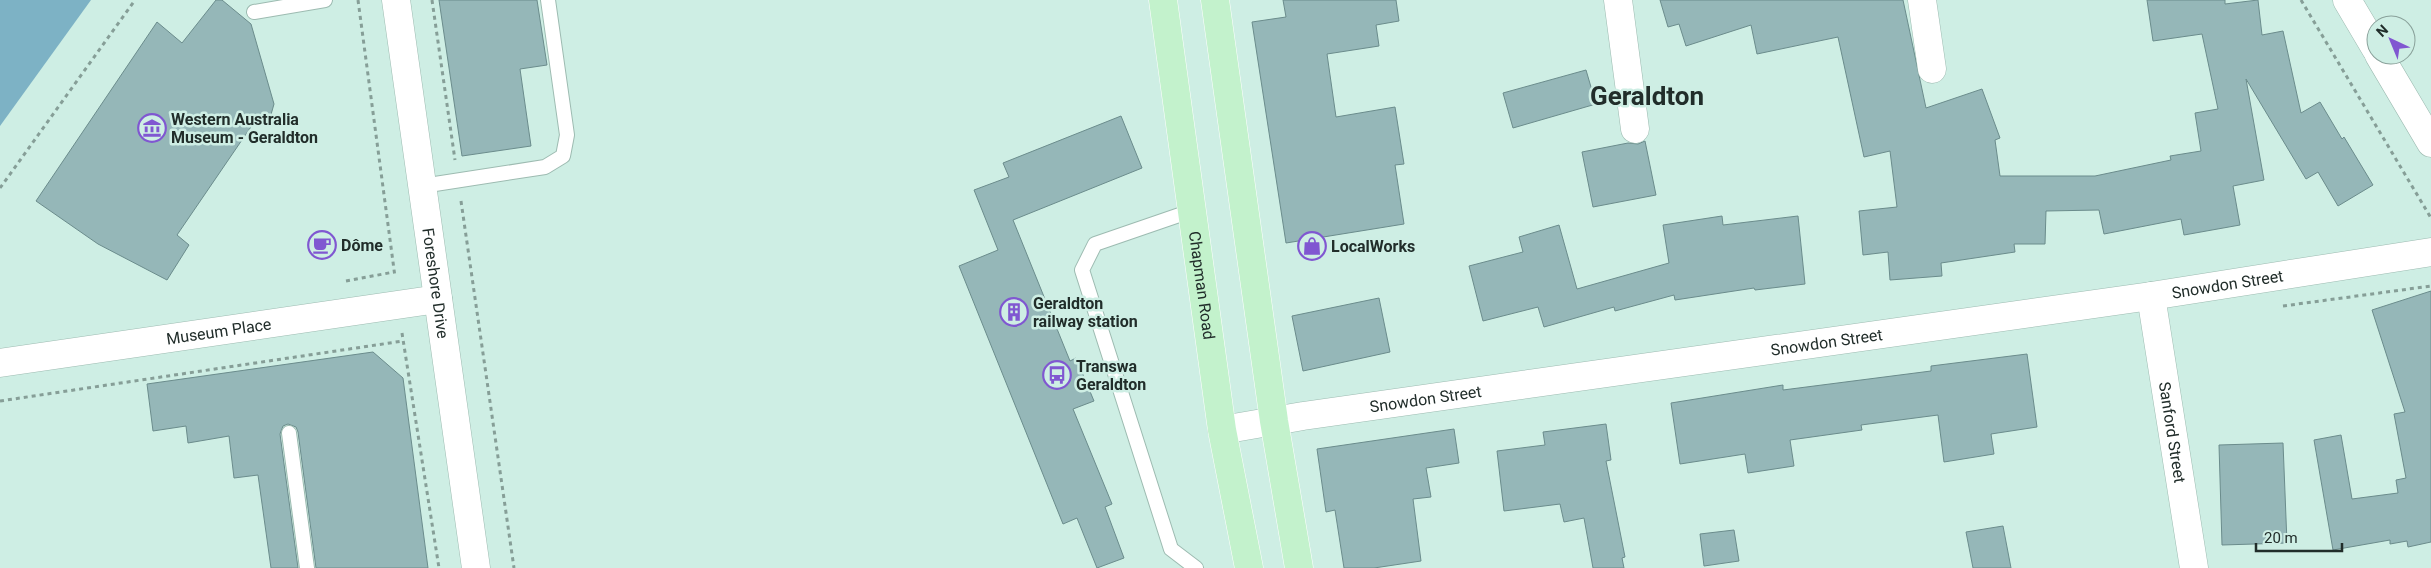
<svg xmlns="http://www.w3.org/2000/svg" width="2431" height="568" viewBox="0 0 2431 568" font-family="Roboto,sans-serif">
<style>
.water{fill:#7db2c5}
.building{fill:#95b7b8;stroke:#6b8c8c}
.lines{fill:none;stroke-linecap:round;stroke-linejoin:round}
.lane-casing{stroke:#9dbbb1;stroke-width:16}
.street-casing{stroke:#9dbbb1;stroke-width:29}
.secondary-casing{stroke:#9dbbb1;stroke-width:29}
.primary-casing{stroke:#fff;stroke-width:29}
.path{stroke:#869e97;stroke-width:3;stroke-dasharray:4 4;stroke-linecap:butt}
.lane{stroke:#fff;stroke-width:14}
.street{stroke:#fff;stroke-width:28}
.secondary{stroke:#fff;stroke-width:28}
.primary{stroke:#c3f2cc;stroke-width:28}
.labels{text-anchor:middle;stroke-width:5;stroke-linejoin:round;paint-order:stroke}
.poi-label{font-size:16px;font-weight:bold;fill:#212d2a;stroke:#ceeee4;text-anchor:start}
.street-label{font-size:16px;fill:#212d2a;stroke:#ceeee4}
.town-label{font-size:26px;font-weight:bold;fill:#212d2a;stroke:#ceeee4}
</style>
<rect width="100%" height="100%" fill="#ceeee4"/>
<path class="water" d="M0,0H91L0,126Z"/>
<path class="building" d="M216,0H222L251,24L274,104L268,125L257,118L177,235L189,245L167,280L98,244L36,201L157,22L182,43Z
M439,0H537L547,65L520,69L531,146L462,156Z
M1283,0H1396L1399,21L1376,25L1379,46L1327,54L1336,117L1395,107L1404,164L1395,165L1404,224L1286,243L1252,22L1286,17Z
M1660,0H1903L1926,108L1982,89L2000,138L1995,140L2000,176H2095L2171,160L2170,156L2201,151L2195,113L2218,109L2202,34L2153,41L2147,0H2225V4L2258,0L2262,35L2283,31L2301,113L2320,102L2342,139L2344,137L2373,185L2338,206L2318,172L2306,179L2246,79L2264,180L2233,186L2240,225L2184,235L2181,219L2104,234L2099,210L2046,211L2045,244H2014L2015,252L1941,263L1942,276L1890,280L1888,252L1863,255L1859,211L1897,207L1890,151L1864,157L1838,37L1757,54L1751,25L1686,46L1679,24L1668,27Z
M1586,70L1596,104L1513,128L1503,93Z
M1121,116L1142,168L1013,220L1070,361L1076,358L1094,401L1073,409L1112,504L1105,507L1124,558L1097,568L1077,518L1063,524L959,266L998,250L974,190L1009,177L1003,163Z
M1645,141L1656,195L1593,207L1582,152L1628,143L1638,144Z
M1722,216L1723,225L1798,216L1805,284L1755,290L1754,288L1675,300L1674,295L1615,311L1614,307L1544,327L1538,307L1483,321L1469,266L1523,252L1519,237L1559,225L1577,289L1669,263L1663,225Z
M2431,291V542L2408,547L2407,541L2390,544V540L2333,550L2314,440L2341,435L2352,499L2398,493L2396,480L2406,478L2394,414L2405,412L2372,310Z
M1379,298L1390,352L1303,371L1292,316Z
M373,352L403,378L428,568H316L298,432L296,427L288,424L283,426L280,434L298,568H271L258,475L234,478L229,436L188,443L186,426L153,431L147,384Z
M2027,354L2037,427L1991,434L1994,454L1944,462L1938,415L1861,425L1862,430L1790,440L1794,466L1748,473L1745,454L1680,464L1671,403L1783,385V390L1931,371V366Z
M1606,424L1611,460L1606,461L1625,557L1622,558L1624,568H1593L1584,518L1564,522L1560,504L1504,511L1497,451L1545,445L1543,432Z
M1454,429L1459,463L1426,468L1431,497L1413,499L1421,561L1374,568H1344L1335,510L1326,512L1317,449Z
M2283,443L2287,543L2222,545L2219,445Z
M2003,526L2011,568H1973L1966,532Z
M1734,530L1739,561L1704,566L1700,534Z"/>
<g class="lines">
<defs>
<path id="lane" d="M254,12L325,0
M422,186L545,167L563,156L567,135L548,0
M1191,211L1095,244L1082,270L1171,549L1196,568
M289,433L307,568"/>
<g id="street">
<path d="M1618,0L1635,129"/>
<path d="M1922,0L1932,69"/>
<path id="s1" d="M2151,296L2194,568"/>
<path id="s2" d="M0,363L438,299"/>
<path id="s3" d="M1222,430L1303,416L2151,296L2431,252"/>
</g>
<g id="secondary">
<path id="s4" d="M396,0L476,568"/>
<path d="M2347,0L2376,49"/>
<path d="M2379,55L2431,143"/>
</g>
<g id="primary">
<path id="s5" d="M1163,0L1222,430L1249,568"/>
<path d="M1215,0L1274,421L1299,568"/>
</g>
</defs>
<use href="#lane" class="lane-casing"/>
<use href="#street" class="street-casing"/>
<use href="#secondary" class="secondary-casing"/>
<use href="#primary" class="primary-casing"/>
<path class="path" d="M358,0L395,277
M432,0L455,160
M2301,0L2431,218
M0,188L135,0
M461,201L514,568
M346,281L394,272
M2283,306L2431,286
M402,333L439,568
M0,401L403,341"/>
<use href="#lane" class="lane"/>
<use href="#street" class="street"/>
<use href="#secondary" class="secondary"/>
<use href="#primary" class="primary"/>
</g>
<defs>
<symbol id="museum-ring" viewBox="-11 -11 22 22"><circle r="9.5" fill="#ceeee4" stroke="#8057d1" stroke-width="1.5"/><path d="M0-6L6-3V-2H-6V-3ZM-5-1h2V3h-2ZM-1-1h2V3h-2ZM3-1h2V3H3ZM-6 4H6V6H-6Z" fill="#8057d1"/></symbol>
<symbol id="cafe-ring" viewBox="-11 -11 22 22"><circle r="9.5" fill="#ceeee4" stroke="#8057d1" stroke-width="1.5"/><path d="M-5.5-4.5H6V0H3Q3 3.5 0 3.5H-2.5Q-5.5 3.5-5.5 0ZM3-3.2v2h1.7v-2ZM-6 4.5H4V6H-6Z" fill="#8057d1"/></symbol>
<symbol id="shop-ring" viewBox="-11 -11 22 22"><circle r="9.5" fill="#ceeee4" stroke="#8057d1" stroke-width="1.5"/><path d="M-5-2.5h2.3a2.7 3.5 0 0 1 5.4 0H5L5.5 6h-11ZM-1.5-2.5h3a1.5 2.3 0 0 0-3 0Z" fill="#8057d1"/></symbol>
<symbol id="building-ring" viewBox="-11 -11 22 22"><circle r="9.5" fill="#ceeee4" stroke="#8057d1" stroke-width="1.5"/><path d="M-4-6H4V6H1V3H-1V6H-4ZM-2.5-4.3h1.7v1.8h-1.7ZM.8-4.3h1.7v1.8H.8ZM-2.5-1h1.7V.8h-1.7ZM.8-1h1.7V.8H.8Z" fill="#8057d1"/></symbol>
<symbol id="bus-ring" viewBox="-11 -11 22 22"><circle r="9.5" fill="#ceeee4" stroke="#8057d1" stroke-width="1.5"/><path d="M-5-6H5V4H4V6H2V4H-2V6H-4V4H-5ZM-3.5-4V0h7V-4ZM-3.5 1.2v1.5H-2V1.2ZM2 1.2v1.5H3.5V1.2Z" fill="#8057d1"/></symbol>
</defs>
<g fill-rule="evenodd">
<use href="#museum-ring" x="136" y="112" width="32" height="32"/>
<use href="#cafe-ring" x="306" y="229" width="32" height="32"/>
<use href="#shop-ring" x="1296" y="230" width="32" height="32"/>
<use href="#building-ring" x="998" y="296" width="32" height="32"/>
<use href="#bus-ring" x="1041" y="359" width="32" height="32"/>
</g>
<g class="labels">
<g class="poi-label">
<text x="171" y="125">Western Australia<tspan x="171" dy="18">Museum - Geraldton</tspan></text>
<text x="341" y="251">Dôme</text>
<text x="1331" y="252">LocalWorks</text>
<text x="1033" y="309">Geraldton<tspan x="1033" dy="18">railway station</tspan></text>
<text x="1076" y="372">Transwa<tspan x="1076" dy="18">Geraldton</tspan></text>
</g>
<g class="street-label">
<text dy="6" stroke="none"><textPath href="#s4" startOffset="286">Foreshore Drive</textPath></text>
<text dy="6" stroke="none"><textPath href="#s3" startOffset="1016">Snowdon Street</textPath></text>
<text dy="6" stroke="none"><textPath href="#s5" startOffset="288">Chapman Road</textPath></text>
<text dy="6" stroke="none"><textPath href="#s2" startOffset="221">Museum Place</textPath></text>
<text dy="6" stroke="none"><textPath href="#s3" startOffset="611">Snowdon Street</textPath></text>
<text dy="6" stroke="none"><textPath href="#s3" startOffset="206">Snowdon Street</textPath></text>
<text dy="6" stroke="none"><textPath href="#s1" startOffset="138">Sanford Street</textPath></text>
</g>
<g class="town-label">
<text x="1647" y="105">Geraldton</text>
</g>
</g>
<g transform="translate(2391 40) rotate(316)"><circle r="24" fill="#ceeee4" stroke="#89a19a"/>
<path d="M0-4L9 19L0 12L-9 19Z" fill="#8057d1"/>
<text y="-8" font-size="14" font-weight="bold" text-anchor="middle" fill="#212d2a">N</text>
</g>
<path d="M2256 543v8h86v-8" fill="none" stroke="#212d2a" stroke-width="2.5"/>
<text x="2264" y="543" font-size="15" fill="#212d2a" stroke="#ceeee4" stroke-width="4" paint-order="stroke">20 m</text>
</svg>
